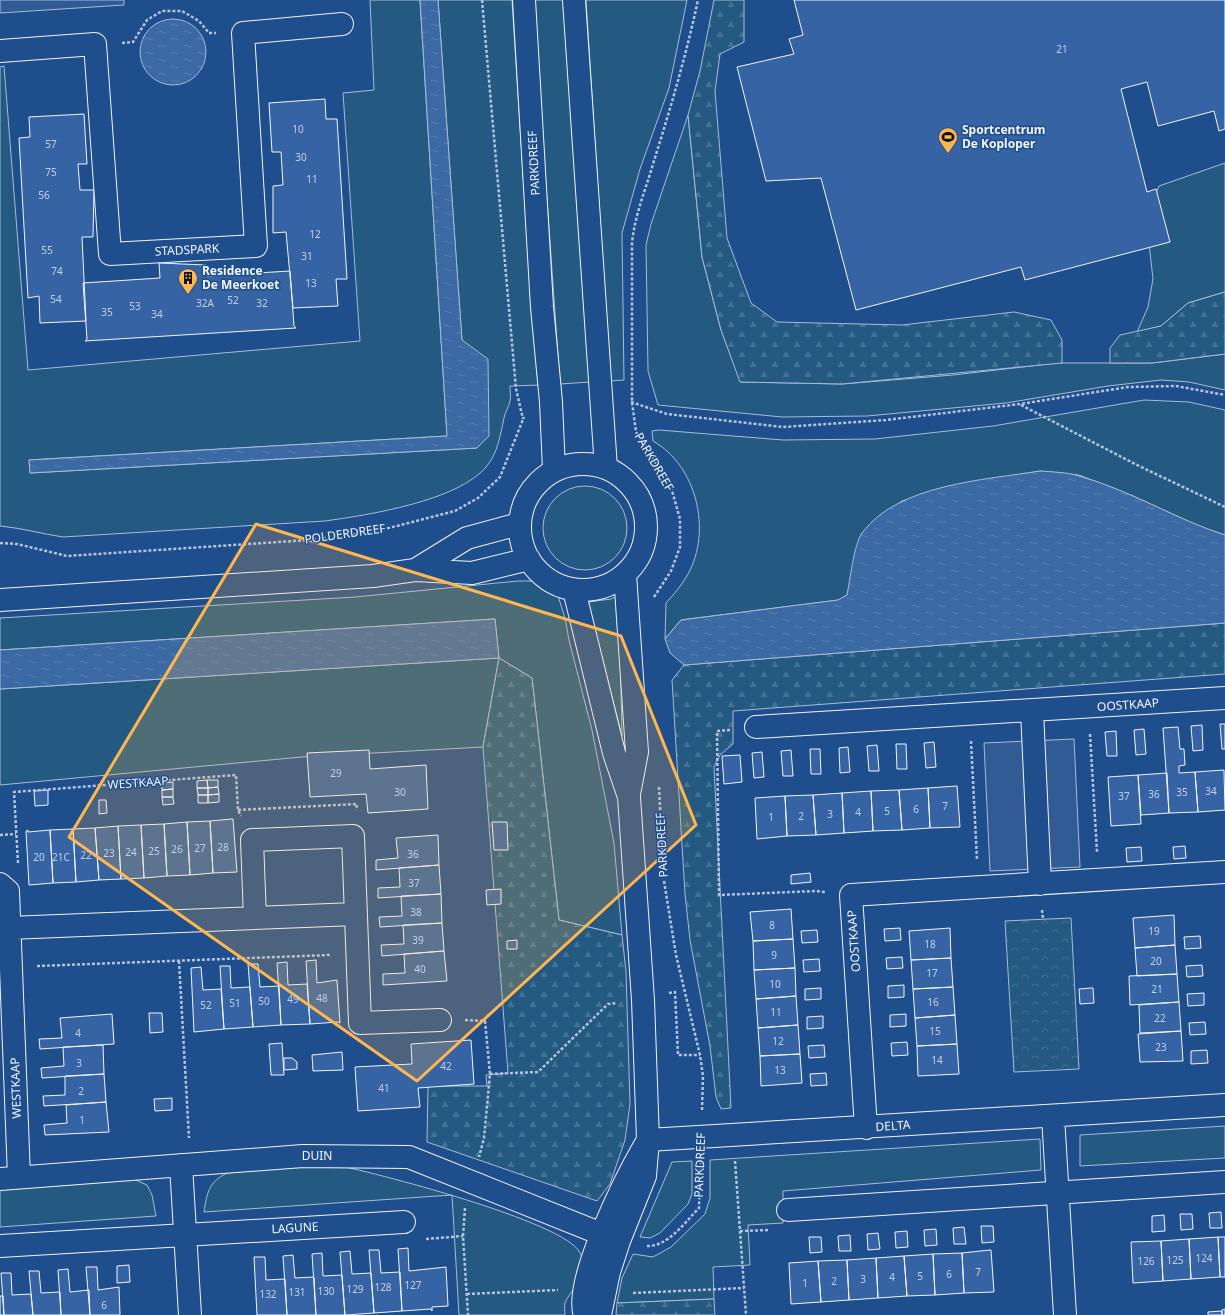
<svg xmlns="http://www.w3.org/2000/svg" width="1225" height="1315" viewBox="0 0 1225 1315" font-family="'Noto Sans',sans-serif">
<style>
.grass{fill:#245a82;stroke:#a8bbd7}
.forest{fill:url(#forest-firs);stroke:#a8bbd7}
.park{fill:url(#park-crowns);stroke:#a8bbd7}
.parking{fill:#305b95;stroke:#a8bbd7}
.water{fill:url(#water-ripples);stroke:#a8bbd7}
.building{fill:#3563a3;stroke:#f2f6ff}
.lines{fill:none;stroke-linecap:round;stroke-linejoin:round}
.minor-casing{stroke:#f2f6ff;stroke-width:24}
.path{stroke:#b3c4dc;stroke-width:2.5;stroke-dasharray:3 2;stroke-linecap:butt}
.minor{stroke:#1f4e8c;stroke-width:22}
.marked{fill:#ffb74d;fill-opacity:0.2;stroke:#ffb74d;stroke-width:3;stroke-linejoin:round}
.labels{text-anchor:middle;stroke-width:3;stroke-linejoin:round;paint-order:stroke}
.number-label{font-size:10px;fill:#c3d1e8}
.poi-label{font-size:12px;font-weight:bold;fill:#f2f6ff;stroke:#1f4e8c;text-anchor:start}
.street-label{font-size:12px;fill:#f2f6ff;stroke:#1f4e8c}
</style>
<defs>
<pattern id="forest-firs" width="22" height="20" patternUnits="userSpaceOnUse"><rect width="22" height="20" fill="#245a82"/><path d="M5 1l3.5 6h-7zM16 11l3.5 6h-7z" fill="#447295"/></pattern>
<pattern id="park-crowns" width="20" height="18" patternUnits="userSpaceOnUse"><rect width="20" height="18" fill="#245a82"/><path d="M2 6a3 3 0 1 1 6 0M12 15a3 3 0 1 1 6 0" fill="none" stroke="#447295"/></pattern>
<pattern id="water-ripples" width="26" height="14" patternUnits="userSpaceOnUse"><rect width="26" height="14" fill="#3b69a3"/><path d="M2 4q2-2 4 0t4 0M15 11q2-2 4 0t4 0" fill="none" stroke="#587fb1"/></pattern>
</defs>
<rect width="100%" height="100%" fill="#1f4e8c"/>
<path class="grass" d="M370,0H420L447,436L29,460L30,473L477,448L462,341L438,0H512L527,237L541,385L510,386C510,390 511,397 510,401C509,407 505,412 504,418C500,436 498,452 487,466C459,501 368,515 325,521L63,537C42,534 22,528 0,526V67L4,66L28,370L360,341L343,93L374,90Z
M533,0H566L590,382L560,384Z
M586,0H687L669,88L640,169L622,233L624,380L610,381Z
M688,115L702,257L721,330L741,382L842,384L953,375L1057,363H1152L1225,354V390L1189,382L1161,380L1108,386L1006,403L867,416L782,417L658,405L648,371L646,245L651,224Z
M1225,163V292L1188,303L1161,326L1137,332L1148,307L1153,279L1146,217L1159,186Z
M1144,400L1189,402L1225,410V535L1203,528L1133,496L1079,475L1040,471L945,487L902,501L876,519L861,534L847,595L839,600L681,620L665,639L666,603C674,594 682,585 688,574C712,531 697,466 653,441L652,431L659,430L783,440L875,439L993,426Z
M543 528a42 42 0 1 1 84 0a42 42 0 1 1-84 0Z
M518,581H536L547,591L558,596L565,618L569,640L592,730L614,843L622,935L559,920L532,678L499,658L483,747L302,757L0,785V689L499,658L495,619L0,650V618L355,597Z
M619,595L622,736L588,602L611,599Z
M1225,1126V1158L1080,1166V1135Z
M1040,1139L1041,1170L783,1191V1223L748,1225L750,1265L713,1267L714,1299L617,1303L622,1278L633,1254L653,1257L671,1247L705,1214L710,1198V1160Z
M692,1161V1194L688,1204L660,1233L650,1238L640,1237L672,1162Z
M331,1164C370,1171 567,1222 580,1253C583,1258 582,1263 581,1268C579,1290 572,1287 565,1303C564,1306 565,1311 565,1315H459L452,1195L204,1212C207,1192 209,1182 227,1173Z
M129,1177L147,1185L152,1195L156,1216L0,1227V1186Z"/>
<path class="forest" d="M714,0H744V42L720,54L715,91L727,238L751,303L777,322L902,325L1014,312L1051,320L1062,340V363L842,384L740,382L721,330L702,257L688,115L700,71Z
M1225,292V354L1152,363H1110V348L1120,335L1161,326L1188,303Z
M1225,623V674L733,711V744L720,755L714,767L731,1108L721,1109L716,1097L710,1046L690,940L685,894L672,680L684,665Z
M499,658L532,678L559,920L622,935L626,972L630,1104L625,1140L610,1184L597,1201L427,1142L428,1086H487L486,1075L508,1073L483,747Z
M714,1299L715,1315H616L617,1303Z"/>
<path class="park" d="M1071,918L1079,1069L1014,1072L1005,921Z"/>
<path class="parking" d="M0,0H124V5L0,13Z
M1074,739L1080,867L990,871L984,743Z"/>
<path class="water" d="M420,0H438L462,340L488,359L489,436L477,448L30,473L29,460L447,436Z
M140 52a33 33 0 1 1 66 0a33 33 0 1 1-66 0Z
M1040,471C1052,472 1067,472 1079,476C1130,490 1175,519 1225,535V623L684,665L670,653L665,639L681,620L838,600L847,595C850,580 854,544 862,533C898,484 985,480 1040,471Z
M495,619L499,658L0,689V650Z"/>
<path class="building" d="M794,0H1225V129L1219,131L1214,111L1158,126L1147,82L1121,89L1147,192L1156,189L1170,242L1025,280L1021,267L856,310L821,178L766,181L737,67L794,54L789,39L803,35Z
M325,99L326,119H337L347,279H336L338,306L293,308L286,232L273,233V186L283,185L281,152H272L269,103Z
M84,114L87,164H78L80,190H94L93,237H82L86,321L40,323L39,296L28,298L19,138L30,137L29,117Z
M159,263L206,265L207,276L290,271L294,326L296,328L85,341L87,339L83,283L160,278Z
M1220,724H1225V749H1222Z
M1202,725L1203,750L1193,751L1191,726Z
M1178,727L1180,749H1184L1185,765L1179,766V773L1195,772L1198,812L1169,813L1163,728Z
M1144,729L1146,754L1136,755L1134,730Z
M1116,731L1117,756H1107L1105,732Z
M934,742L936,767L926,768L924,743Z
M896,744H906L907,769H897Z
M877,745L879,771H869L867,746Z
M848,747L850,772L840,773L839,748Z
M810,749H820L821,774H811Z
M369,750L370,769L426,765L428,809L368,813L366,794L310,797L307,753Z
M791,750L793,776H783L781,751Z
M762,752L764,777L754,778L752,753Z
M740,755L742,782L724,784L722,756Z
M1224,770L1225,810L1198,812L1195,772Z
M1167,773L1169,813L1141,815L1138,775Z
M1138,775L1141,824L1111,826L1108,777Z
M207,780L208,788H197V781Z
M207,780H218V787L208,788Z
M173,782V789L162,790V783Z
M957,786L960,827L930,828L928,788Z
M218,787L219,794L208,795V788Z
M197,788H208V795H198Z
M928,788L930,828L902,830L899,790Z
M173,789V797H162V790Z
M48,790V805L35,806L34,791Z
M899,790L902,830L873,831L871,791Z
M871,791L873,831L844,833L842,793Z
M842,793L844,833L816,835L813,795Z
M219,794V802L208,803V795Z
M198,795H208V803H198Z
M813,795L816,835L787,836L785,796Z
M785,796L787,836L757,839L755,798Z
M162,797H173L174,804L163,805Z
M99,800H106L107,813L99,814Z
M232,819H233L237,872L213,873L210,821Z
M210,821L213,873L190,875L187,822Z
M187,822L190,875L167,876L164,824Z
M492,822H507L508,850H494Z
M164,824L167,876L144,878L141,825Z
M141,825L144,878L121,879L118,826Z
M118,826L121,879L99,880L95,828Z
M95,828L99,880L76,882L73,829Z
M73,829L76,882L53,883L50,830Z
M28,830V832L50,830L53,883L29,885L26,831Z
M438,835L439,865L376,870V860L398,858L396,838Z
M1185,846L1186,858L1174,859L1173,847Z
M1141,847L1142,861L1127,862L1126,848Z
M439,865L441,894L378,898V888L400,887L399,868Z
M810,873L811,882L791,884V875Z
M501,889V904L487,905L486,890Z
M441,894L442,923L380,927L379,917L402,916L401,896Z
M791,909L793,939L753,941L750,912Z
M1174,915L1175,945L1135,948L1133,918Z
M442,923L444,951L382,956L381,945L404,944L403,925Z
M900,928L901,940L885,941L884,929Z
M950,928L951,958L911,960L909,931Z
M817,930L818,942L802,943L801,931Z
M1200,936L1201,948L1185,949L1184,937Z
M793,939L795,968L754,970L753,941Z
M517,940V949H507V941Z
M1175,945L1177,974L1137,976L1135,948Z
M444,951L447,981L383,985V974L405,973L404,954Z
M902,957L903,968L887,969L886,958Z
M951,958L953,987L913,989L911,960Z
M819,959L820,971L804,972L803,960Z
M316,960L317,983L337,980L340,1023L338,1022L310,1024L306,961Z
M287,962L288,985L307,984L310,1024L281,1025L277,963Z
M248,964H258L260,987L279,986L281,1025L253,1027Z
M1202,965L1203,976L1187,977L1186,966Z
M220,966H230L231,988L250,987L253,1027L224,1029Z
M201,967L203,990L221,989L224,1029L194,1032L191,968Z
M795,968L796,996L756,999L754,970Z
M1177,974L1179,1002L1130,1005L1129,976Z
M904,985V997L888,998V986Z
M953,987L955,1015L915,1018L913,989Z
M821,988V999L805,1000V989Z
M1091,988H1093L1094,1003L1080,1004L1079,989Z
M1204,993V1005L1188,1006L1187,994Z
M796,996L798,1025L758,1028L756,999Z
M1179,1002L1181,1031L1140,1033L1139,1005Z
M149,1013H162L163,1032L150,1033Z
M112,1014L114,1044L40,1049L39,1039L62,1038L60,1018Z
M906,1014V1026L890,1027V1015Z
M955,1015L957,1044L917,1046L915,1018Z
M823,1016V1028L807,1029V1017Z
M1205,1022L1206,1034L1190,1035L1189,1023Z
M798,1025L800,1054L760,1056L758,1028Z
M1181,1031L1183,1061L1140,1062L1138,1034Z
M471,1040L474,1084L418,1088L420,1107L358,1111L355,1067L412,1064L411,1044Z
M907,1042L908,1055L892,1056L891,1043Z
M282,1043L284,1075H271L269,1044Z
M957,1044L959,1074L918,1076L917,1046Z
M103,1045L104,1074L42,1078L41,1068L64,1066L63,1047Z
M824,1045L825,1057L809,1058L808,1046Z
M1207,1050L1208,1063L1191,1064V1051Z
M342,1052L343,1070L313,1071L312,1055Z
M800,1054L802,1083L761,1086L760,1056Z
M284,1058H292L297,1062V1069L284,1070Z
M826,1073L827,1085L811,1086L810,1074Z
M104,1074L106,1102L44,1106L43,1096L65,1095V1076Z
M172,1098V1110L155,1111L154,1099Z
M106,1102L109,1132L45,1135L44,1125L67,1123L66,1105Z
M1221,1212L1222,1228H1210L1209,1213Z
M1180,1214H1192L1193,1229L1181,1230Z
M1164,1215L1165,1231L1152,1232V1216Z
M981,1226H993L994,1242L982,1243Z
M964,1227L966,1244H954L953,1228Z
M936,1229L937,1245L925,1246L924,1230Z
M907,1231L908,1247L896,1248L895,1232Z
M878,1233L880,1249L868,1250L867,1234Z
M850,1235L851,1251H839L838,1236Z
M809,1237H821L822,1252L810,1253Z
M1218,1237L1220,1277L1191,1279L1189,1239Z
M1218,1237H1225V1277H1220Z
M1189,1239L1191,1279L1163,1281L1161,1241Z
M1161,1241L1163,1281L1133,1283L1131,1242Z
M408,1248L409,1271L446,1267L448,1306L432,1307V1311L431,1309L402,1311L398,1249Z
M369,1250H379L381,1273L400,1272L402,1311L374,1313Z
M990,1250H991L994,1292L964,1293L962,1253Z
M350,1251L352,1274L371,1273L374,1313L345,1315L340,1252Z
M322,1253L323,1276L342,1275L345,1315H316L312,1254Z
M962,1253L964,1293L935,1295L933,1254Z
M933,1254L935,1295L907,1296L904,1256Z
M293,1255L295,1278L314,1277L316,1315H287L283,1256Z
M904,1256L907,1296L878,1298L876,1258Z
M254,1257H265L266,1280L285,1279L287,1315H257Z
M876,1258L878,1298L849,1300L847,1260Z
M847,1260L849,1300L821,1302L818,1261Z
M818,1261L821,1302L791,1304L789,1263Z
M129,1265L130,1282L117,1283V1266Z
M86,1267H97L98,1290L119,1287L120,1315H90Z
M68,1269L70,1292L89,1290L90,1315H61L58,1270Z
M29,1271H39L41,1293L60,1292L61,1315H33Z
M1,1273H11L12,1295L31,1294L33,1315H4Z
M0,1296H3L4,1315H0Z
M1225,1309V1315H1222V1310Z
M1222,1311V1315H1208V1312Z"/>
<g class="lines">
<defs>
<path id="minor" d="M524,0L542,307L551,402L554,470
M574,0L606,468
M0,51L95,44L110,254L256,246L243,33L342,24
M520 527a63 63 0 1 1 126 0a63 63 0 1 1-126 0Z
M415,570L467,538L519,524
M625,574L637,752L629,794
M574,590L614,753L629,797L643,1000L648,1140L645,1176L619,1241L609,1272L600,1315
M0,600L373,576L415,570L472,573L529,559
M1032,711L1040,884
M756,727L1225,698
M0,884L8,891L19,1177
M255,918L252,840L353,836L360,1023L440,1020
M9,928L355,914
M1053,1116L1065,1315
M866,1128L851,895L1225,872
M648,1140L1225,1105
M181,1165L190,1315
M0,1179L303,1156L409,1157L619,1241
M788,1210L1225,1182
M0,1246L404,1222
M585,1315C572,1284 628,1174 645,1145"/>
</defs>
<use href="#minor" class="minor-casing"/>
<path class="path" d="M482,0L516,389L523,419
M122,43L133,42L147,20L162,11H182L199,21L209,33H216
M631,402L667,414L783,427L886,420L1020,404L1128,387L1176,386L1225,395
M1021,405L1139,466L1225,507
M0,543L17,544L67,556L309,540L373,532L455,511L478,498L500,477L524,417
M654,597L671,571L680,547V519L671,487L636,432L632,402V243C635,214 645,192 653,164C670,110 686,56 698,0
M730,730L717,731L719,895L816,891L825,892
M1090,734L1097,852
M971,741L977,860
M659,787L663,866
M238,810L357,804L356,810
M0,835L16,834
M18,863L14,792L236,775L238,810L241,816
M664,881L676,955L700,1055L703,1076L702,1110
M1042,910L1043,919
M179,961L189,1138
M37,966L330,955
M669,993L675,992L678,1055H700
M465,1020L485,1021L490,1074L484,1138L479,1157
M490,1074L538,1072L608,1004L617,1003
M735,1161L746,1315
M465,1208L463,1236L468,1315
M740,1231L770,1230
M426,1239L463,1236
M647,1246C668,1247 686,1221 699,1208L701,1163
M633,1293L744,1288
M467,1294L558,1290"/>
<use href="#minor" class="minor"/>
</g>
<path class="marked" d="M256,524L621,636L696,825L417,1081L69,837Z"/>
<defs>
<symbol id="stadium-pin" viewBox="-11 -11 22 30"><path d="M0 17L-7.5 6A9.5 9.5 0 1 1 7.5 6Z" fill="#ffb74d" stroke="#1f4e8c"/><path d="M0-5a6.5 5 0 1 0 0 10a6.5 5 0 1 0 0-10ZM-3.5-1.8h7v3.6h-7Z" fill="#111"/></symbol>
<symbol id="building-pin" viewBox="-11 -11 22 30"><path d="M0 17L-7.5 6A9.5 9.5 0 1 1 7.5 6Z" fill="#ffb74d" stroke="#1f4e8c"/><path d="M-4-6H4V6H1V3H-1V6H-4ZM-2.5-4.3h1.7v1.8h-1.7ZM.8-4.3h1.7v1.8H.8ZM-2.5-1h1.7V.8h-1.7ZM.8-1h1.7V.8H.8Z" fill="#111"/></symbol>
</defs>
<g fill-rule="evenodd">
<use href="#stadium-pin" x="937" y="126" width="22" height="30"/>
<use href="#building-pin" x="177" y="267" width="22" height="30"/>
</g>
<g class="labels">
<g class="number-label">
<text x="1062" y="53">21</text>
<text x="298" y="133">10</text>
<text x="51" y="148">57</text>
<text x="301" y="161">30</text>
<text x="51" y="176">75</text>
<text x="312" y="183">11</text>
<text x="44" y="199">56</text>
<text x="315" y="238">12</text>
<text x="47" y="254">55</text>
<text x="307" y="260">31</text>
<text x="57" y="275">74</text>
<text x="311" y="287">13</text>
<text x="56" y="303">54</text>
<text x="233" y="304">52</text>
<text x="205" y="307">32A</text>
<text x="262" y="307">32</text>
<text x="135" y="310">53</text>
<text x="107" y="316">35</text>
<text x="157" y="318">34</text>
<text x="336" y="777">29</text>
<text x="1211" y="795">34</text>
<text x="400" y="796">30</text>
<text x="1182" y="796">35</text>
<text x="1154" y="798">36</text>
<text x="1124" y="800">37</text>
<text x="945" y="810">7</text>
<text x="916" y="813">6</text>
<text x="887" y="815">5</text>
<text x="858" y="816">4</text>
<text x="830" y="818">3</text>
<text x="801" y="820">2</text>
<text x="771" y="821">1</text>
<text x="223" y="851">28</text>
<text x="200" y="852">27</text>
<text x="177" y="853">26</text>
<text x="154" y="855">25</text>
<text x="131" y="856">24</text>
<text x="109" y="857">23</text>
<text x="413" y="858">36</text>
<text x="86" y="859">22</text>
<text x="39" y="861">20</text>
<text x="61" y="861">21C</text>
<text x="414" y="887">37</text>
<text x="416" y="916">38</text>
<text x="772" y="929">8</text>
<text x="1154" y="935">19</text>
<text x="418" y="944">39</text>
<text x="930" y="948">18</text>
<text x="774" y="959">9</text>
<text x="1156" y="965">20</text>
<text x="420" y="973">40</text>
<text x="932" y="977">17</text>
<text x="775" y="988">10</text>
<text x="1157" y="993">21</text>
<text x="322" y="1002">48</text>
<text x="293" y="1003">49</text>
<text x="264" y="1005">50</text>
<text x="933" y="1006">16</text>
<text x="235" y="1007">51</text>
<text x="206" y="1009">52</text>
<text x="776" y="1016">11</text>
<text x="1160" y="1022">22</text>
<text x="935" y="1035">15</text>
<text x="78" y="1037">4</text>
<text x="778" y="1045">12</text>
<text x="1161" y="1051">23</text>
<text x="937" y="1064">14</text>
<text x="79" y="1067">3</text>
<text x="446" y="1070">42</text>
<text x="780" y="1074">13</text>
<text x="384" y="1092">41</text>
<text x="81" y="1095">2</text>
<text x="82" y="1124">1</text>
<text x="1204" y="1262">124</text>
<text x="1175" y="1264">125</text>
<text x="1146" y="1265">126</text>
<text x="978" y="1276">7</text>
<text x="949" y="1278">6</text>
<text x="920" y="1280">5</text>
<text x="892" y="1281">4</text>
<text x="863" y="1283">3</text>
<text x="834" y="1285">2</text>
<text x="805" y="1287">1</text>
<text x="413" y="1289">127</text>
<text x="383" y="1291">128</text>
<text x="355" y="1293">129</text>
<text x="326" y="1295">130</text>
<text x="297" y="1296">131</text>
<text x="268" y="1298">132</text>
<text x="104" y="1309">6</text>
</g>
<g class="poi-label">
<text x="962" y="134">Sportcentrum<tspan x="962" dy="14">De Koploper</tspan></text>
<text x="202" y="275">Residence<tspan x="202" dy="14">De Meerkoet</tspan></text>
</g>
<g class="street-label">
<text transform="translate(534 163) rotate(-93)" y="4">PARKDREEF</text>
<text transform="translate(187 250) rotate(-3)" y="4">STADSPARK</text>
<text transform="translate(654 462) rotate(60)" y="4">PARKDREEF</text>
<text transform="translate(345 534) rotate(-8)" y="4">POLDERDREEF</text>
<text transform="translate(1128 705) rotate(-4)" y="4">OOSTKAAP</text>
<text transform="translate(138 783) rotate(-4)" y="4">WESTKAAP</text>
<text transform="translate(662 845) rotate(-93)" y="4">PARKDREEF</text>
<text transform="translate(854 941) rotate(-94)" y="4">OOSTKAAP</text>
<text transform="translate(16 1088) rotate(-92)" y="4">WESTKAAP</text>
<text transform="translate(893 1126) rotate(-4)" y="4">DELTA</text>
<text x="317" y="1160">DUIN</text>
<text transform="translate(700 1165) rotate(-88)" y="4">PARKDREEF</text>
<text transform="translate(295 1228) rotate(-3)" y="4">LAGUNE</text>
</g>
</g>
</svg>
